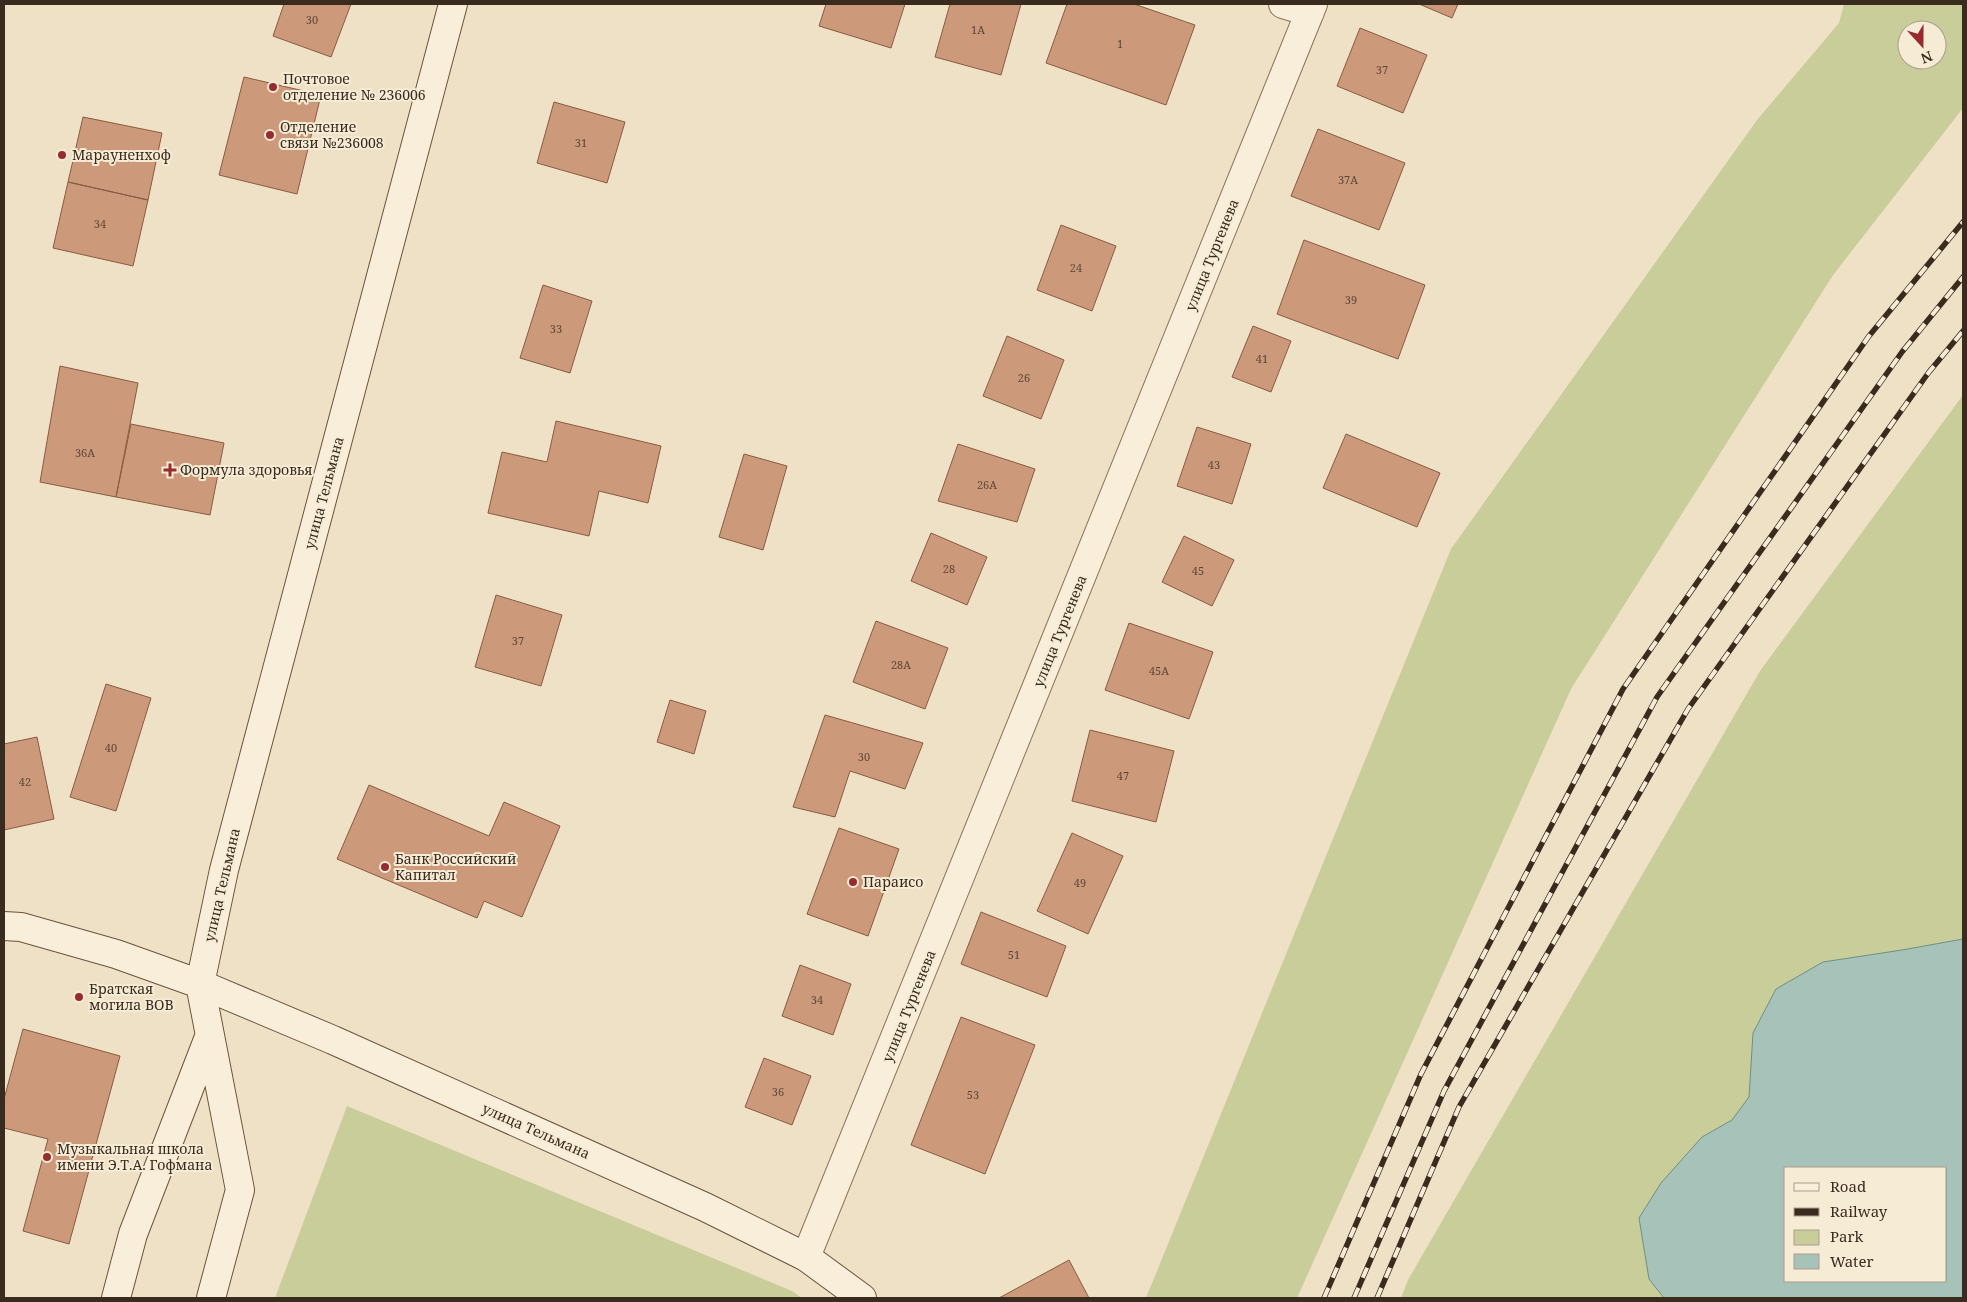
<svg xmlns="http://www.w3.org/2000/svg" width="1967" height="1302" viewBox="0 0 1967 1302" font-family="'Noto Serif',serif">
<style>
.green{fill:#c8cd99;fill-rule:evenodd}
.water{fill:#a7c2b9;stroke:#6d9086;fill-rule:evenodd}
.building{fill:#cc9a7b;stroke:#895b41}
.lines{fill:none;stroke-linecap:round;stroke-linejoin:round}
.street-casing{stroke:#89725b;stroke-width:30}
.secondary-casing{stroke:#6b533e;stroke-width:30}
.street{stroke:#f9eed9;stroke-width:28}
.secondary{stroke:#f9eed9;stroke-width:28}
.rail-casing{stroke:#3a2b1f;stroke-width:5.5}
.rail{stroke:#f6ebd5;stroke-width:4;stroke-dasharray:11;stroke-linecap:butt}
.poi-dot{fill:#982b30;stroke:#f6ebd5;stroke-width:2}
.labels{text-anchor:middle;stroke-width:4;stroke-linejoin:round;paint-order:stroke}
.number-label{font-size:11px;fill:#5e4736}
.poi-label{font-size:14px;fill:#3a2b1f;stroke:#f6ebd5;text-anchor:start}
.street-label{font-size:14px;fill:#3a2b1f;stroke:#f6ebd5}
</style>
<rect width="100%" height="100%" fill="#eee1c5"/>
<path class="green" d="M1844,4H1963V108L1833,275L1571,689L1297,1298H1146L1451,549L1757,120L1839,23ZM1907,30H1937V60H1907Z
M1963,395V1298H1401L1408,1280L1760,671ZM1786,1168H1946V1281H1786Z
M347,1106L792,1291L802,1298H275Z"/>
<path class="water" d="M1963,939V1298H1664L1649,1279L1639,1218L1661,1183L1702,1137L1732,1120L1749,1097L1753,1033L1776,989L1823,962L1902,950ZM1786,1168H1946V1281H1786Z"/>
<path class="building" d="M284,4H351L331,57L273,36Z
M826,4H905L891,48L819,26Z
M950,4H1021L1001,75L935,57Z
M1067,4H1134L1195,25L1166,105L1046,63Z
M1419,4H1458L1452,18Z
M1360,28L1427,55L1403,113L1337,86Z
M244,77L321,95L297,194L219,175Z
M554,102L625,122L607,183L537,163Z
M83,117L162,133L148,200L68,182Z
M1318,129L1405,163L1379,230L1291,196Z
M68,182L148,200L133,266L53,248Z
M1061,225L1116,246L1092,311L1037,290Z
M1304,240L1425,285L1398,359L1277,314Z
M543,285L592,301L570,373L520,358Z
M1253,326L1291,341L1271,392L1232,377Z
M1007,336L1064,360L1041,419L983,396Z
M60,366L138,383L116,497L40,482Z
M556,421L661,446L648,503L599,491L589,536L488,513L502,452L547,462Z
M131,424L224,443L210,515L116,497Z
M1197,427L1251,444L1232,504L1177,486Z
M1346,434L1440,473L1417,527L1323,488Z
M958,444L1035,469L1017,522L938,501Z
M744,454L787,466L763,550L719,537Z
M931,533L987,557L967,605L911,581Z
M1184,536L1234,560L1212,606L1162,582Z
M496,595L562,615L541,686L475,667Z
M876,621L948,648L925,709L853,682Z
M1129,623L1213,652L1189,719L1105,690Z
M106,684L151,698L116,811L70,797Z
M670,700L706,711L694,754L657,742Z
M825,715L923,743L905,789L850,771L835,817L793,807Z
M1090,730L1174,751L1156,822L1072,801Z
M37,737L54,819L4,830V744Z
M369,785L489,836L504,802L560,826L522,917L484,901L477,918L337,859Z
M839,828L899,849L868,936L807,914Z
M1072,833L1123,856L1088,934L1037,911Z
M981,912L1066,946L1047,997L961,964Z
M800,965L851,984L833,1035L782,1016Z
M961,1017L1035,1045L985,1174L911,1145Z
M23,1029L120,1056L69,1244L23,1231L48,1139L4,1128V1099Z
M764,1058L811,1076L792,1125L745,1107Z
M1069,1260L1089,1298H999Z"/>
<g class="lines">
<defs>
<path id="street" d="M1283,4L1310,12
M806,1257L1313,4"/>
<path id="secondary" d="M4,926L21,927L116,954L200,984L333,1040L705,1207L806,1257L862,1298
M116,1298L133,1234L209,1037
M211,1298L240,1190L200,984L224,870L453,4"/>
</defs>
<use href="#street" class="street-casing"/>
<use href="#secondary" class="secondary-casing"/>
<use href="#street" class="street"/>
<use href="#secondary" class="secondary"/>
<defs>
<path id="rail" d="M1324,1298L1421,1074L1623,689L1869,336L1963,222
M1354,1298L1444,1091L1657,697L1902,352L1963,277
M1377,1298L1459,1107L1688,709L1929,372L1963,331"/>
</defs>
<use href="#rail" class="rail-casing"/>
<use href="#rail" class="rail"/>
</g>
<g class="poi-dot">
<circle cx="273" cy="87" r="5"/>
<circle cx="270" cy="135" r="5"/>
<circle cx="62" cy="155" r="5"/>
<path d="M167.5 462.5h5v5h5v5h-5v5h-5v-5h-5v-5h5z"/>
<circle cx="385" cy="867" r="5"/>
<circle cx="853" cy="882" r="5"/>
<circle cx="79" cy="997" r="5"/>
<circle cx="47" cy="1157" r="5"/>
</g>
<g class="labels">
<g class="number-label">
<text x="312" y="24">30</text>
<text x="978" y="34">1А</text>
<text x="1120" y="48">1</text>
<text x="1382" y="74">37</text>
<text x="581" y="147">31</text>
<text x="1348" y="184">37А</text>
<text x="100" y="228">34</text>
<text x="1076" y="272">24</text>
<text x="1351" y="304">39</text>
<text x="556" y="333">33</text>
<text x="1262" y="363">41</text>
<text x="1024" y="382">26</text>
<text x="85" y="457">36А</text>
<text x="1214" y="469">43</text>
<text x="987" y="489">26А</text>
<text x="949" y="573">28</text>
<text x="1198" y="575">45</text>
<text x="518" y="645">37</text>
<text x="901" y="669">28А</text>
<text x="1159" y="675">45А</text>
<text x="111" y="752">40</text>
<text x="864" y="761">30</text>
<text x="1123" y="780">47</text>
<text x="25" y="786">42</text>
<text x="1080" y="887">49</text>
<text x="1014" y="959">51</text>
<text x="817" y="1004">34</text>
<text x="778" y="1096">36</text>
<text x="973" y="1099">53</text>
</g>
<g class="poi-label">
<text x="283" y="84">Почтовое<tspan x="283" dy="16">отделение № 236006</tspan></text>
<text x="280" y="132">Отделение<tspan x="280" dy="16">связи №236008</tspan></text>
<text x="72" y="160">Марауненхоф</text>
<text x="180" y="475">Формула здоровья</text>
<text x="395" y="864">Банк Российский<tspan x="395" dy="16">Капитал</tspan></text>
<text x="863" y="887">Параисо</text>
<text x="89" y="994">Братская<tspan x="89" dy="16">могила ВОВ</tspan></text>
<text x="57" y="1154">Музыкальная школа<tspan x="57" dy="16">имени Э.Т.А. Гофмана</tspan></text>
</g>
<g class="street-label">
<text transform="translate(1212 255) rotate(-68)" y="5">улица Тургенева</text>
<text transform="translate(324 493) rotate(-75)" y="5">улица Тельмана</text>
<text transform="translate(1060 631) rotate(-68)" y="5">улица Тургенева</text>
<text transform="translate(222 885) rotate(-77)" y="5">улица Тельмана</text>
<text transform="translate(909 1006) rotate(-68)" y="5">улица Тургенева</text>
<text transform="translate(536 1131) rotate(24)" y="5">улица Тельмана</text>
</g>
</g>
<rect width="1967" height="1302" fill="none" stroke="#3a2b1f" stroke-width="10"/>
<rect x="1784" y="1167" width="162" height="115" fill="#f6ebd5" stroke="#ab9e8c"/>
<rect x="1794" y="1183" width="25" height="8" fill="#f9eed9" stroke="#ab9e8c"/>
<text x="1830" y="1192" font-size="15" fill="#3a2b1f">Road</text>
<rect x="1794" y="1208" width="25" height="8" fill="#3a2b1f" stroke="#ab9e8c"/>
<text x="1830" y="1217" font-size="15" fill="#3a2b1f">Railway</text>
<rect x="1794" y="1230" width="25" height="15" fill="#c8cd99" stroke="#ab9e8c"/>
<text x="1830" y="1242" font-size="15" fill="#3a2b1f">Park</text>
<rect x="1794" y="1254" width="25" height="15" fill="#a7c2b9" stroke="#ab9e8c"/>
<text x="1830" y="1267" font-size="15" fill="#3a2b1f">Water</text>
<g transform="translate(1922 45) rotate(159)"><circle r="24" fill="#f6ebd5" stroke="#ab9e8c"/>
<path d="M0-4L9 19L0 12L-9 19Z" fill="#982b30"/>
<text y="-8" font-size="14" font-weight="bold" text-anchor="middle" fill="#3a2b1f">N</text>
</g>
</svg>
